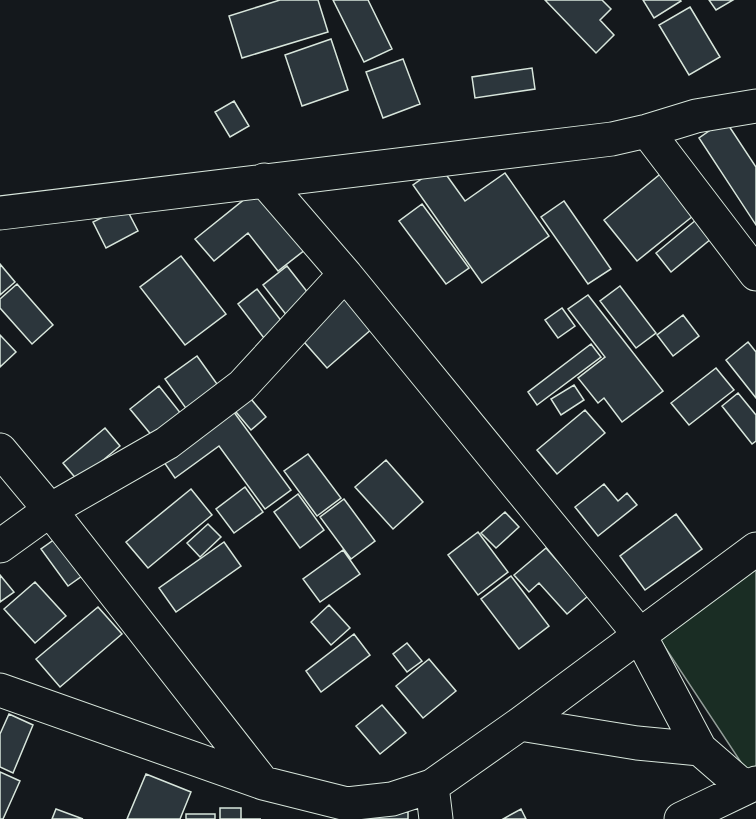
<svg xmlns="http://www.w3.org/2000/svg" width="756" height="819" viewBox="0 0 756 819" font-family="Barlow,sans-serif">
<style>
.green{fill:#1a2d24;stroke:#939e99;stroke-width:1.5}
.building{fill:#2c363c;stroke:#d8e6dc;stroke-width:1.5}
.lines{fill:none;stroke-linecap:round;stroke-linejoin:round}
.street-casing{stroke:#d8e6dc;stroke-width:35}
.street{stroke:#14181c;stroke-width:33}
</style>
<rect width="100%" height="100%" fill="#14181c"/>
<path class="green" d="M756,561V776L752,779L653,629Z"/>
<path class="building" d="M280,0H318L328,32L242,58L229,16Z
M333,0H368L392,49L364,62Z
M545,0H602L611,9L600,20L614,35L596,53Z
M643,0H680L681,1L654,18Z
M709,0H733L716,10Z
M690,7L720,57L689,75L659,25Z
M331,39L348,90L302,106L285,55Z
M403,59L420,104L383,118L366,72Z
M532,68L535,89L475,98L472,77Z
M234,101L249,126L230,137L215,112Z
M725,120L756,167V225L699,138Z
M440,166L465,201L505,173L549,236L482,283L413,185Z
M664,171L698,212L637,261L604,220Z
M261,186L310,246L278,271L248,233L214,261L195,239Z
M564,201L611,269L588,284L541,217Z
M422,204L469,268L446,284L399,221Z
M125,206L138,231L106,248L93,222Z
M702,215L717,234L671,272L656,253Z
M181,256L226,314L185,345L140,287Z
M0,264L15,282L0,295Z
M287,266L316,303L291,321L263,285Z
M17,284L53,325L32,344L0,308V299Z
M620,286L656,333L636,348L600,301Z
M257,289L286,327L267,342L238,304Z
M343,294L373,328L327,368L297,334Z
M588,295L663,391L622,422L604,398L598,403L578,378L605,357L568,309Z
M562,308L575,326L558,338L545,320Z
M683,315L699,336L673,356L657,335Z
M0,335L16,352L0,367Z
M748,342L756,352V398L726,360Z
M591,344L601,357L537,405L528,392Z
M197,356L227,398L195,421L165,379Z
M716,368L734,390L689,425L671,403Z
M574,385L584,400L561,415L551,399Z
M159,386L182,415L153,437L130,409Z
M246,393L266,417L251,430L231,406Z
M738,393L756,415V441L752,444L722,406Z
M228,404L291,490L265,509L219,446L175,478L159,455Z
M585,410L605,433L557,474L537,450Z
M105,428L120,446L78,481L63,463Z
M308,454L341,498L317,516L284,471Z
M386,460L423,502L393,529L355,487Z
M604,484L618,501L627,493L637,505L598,536L575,507Z
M245,487L263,512L234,533L216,509Z
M191,489L212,515L148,568L126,542Z
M298,494L324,530L300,548L274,512Z
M344,499L375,541L351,559L320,517Z
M505,512L519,527L496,548L481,533Z
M676,514L702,549L645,590L620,556Z
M208,524L221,537L200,557L187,543Z
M478,532L508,572L478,595L448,555Z
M62,534L89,571L68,586L41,549Z
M224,542L241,566L176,612L159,588Z
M546,548L588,596L567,614L539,583L529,592L514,575Z
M343,550L360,574L320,602L303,579Z
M0,575L14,592L0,602Z
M511,576L549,626L519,649L481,599Z
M35,582L66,616L35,643L4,609Z
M329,605L350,628L331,645L311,622Z
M98,607L122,634L60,687L36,659Z
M354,634L370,655L321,692L306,671Z
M407,643L422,661L407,672L393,654Z
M429,659L456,691L423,718L396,686Z
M382,705L406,733L380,754L356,726Z
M9,714L33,725L13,773L0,767V734Z
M0,772L20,781L3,819H0Z
M146,774L191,792L180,819H127Z
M220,808H241V819H261H220Z
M56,809L83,819H52Z
M521,809L526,819H503Z
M343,811L408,812V819H343Z
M186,814H215V819H186Z"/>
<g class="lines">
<defs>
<path id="street" d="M647,131L756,274
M264,180L345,274L639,634L700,749
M0,213L612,139L647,131L696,116L756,106
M0,450L50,510L263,783L347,804L392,799L432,786L520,724L756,549
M0,546L50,510L167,443L242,386L345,274
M0,690L263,783
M520,724L637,743L700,749L745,788
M432,786L436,819
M681,819L756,783"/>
</defs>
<use href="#street" class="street-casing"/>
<use href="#street" class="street"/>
</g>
</svg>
